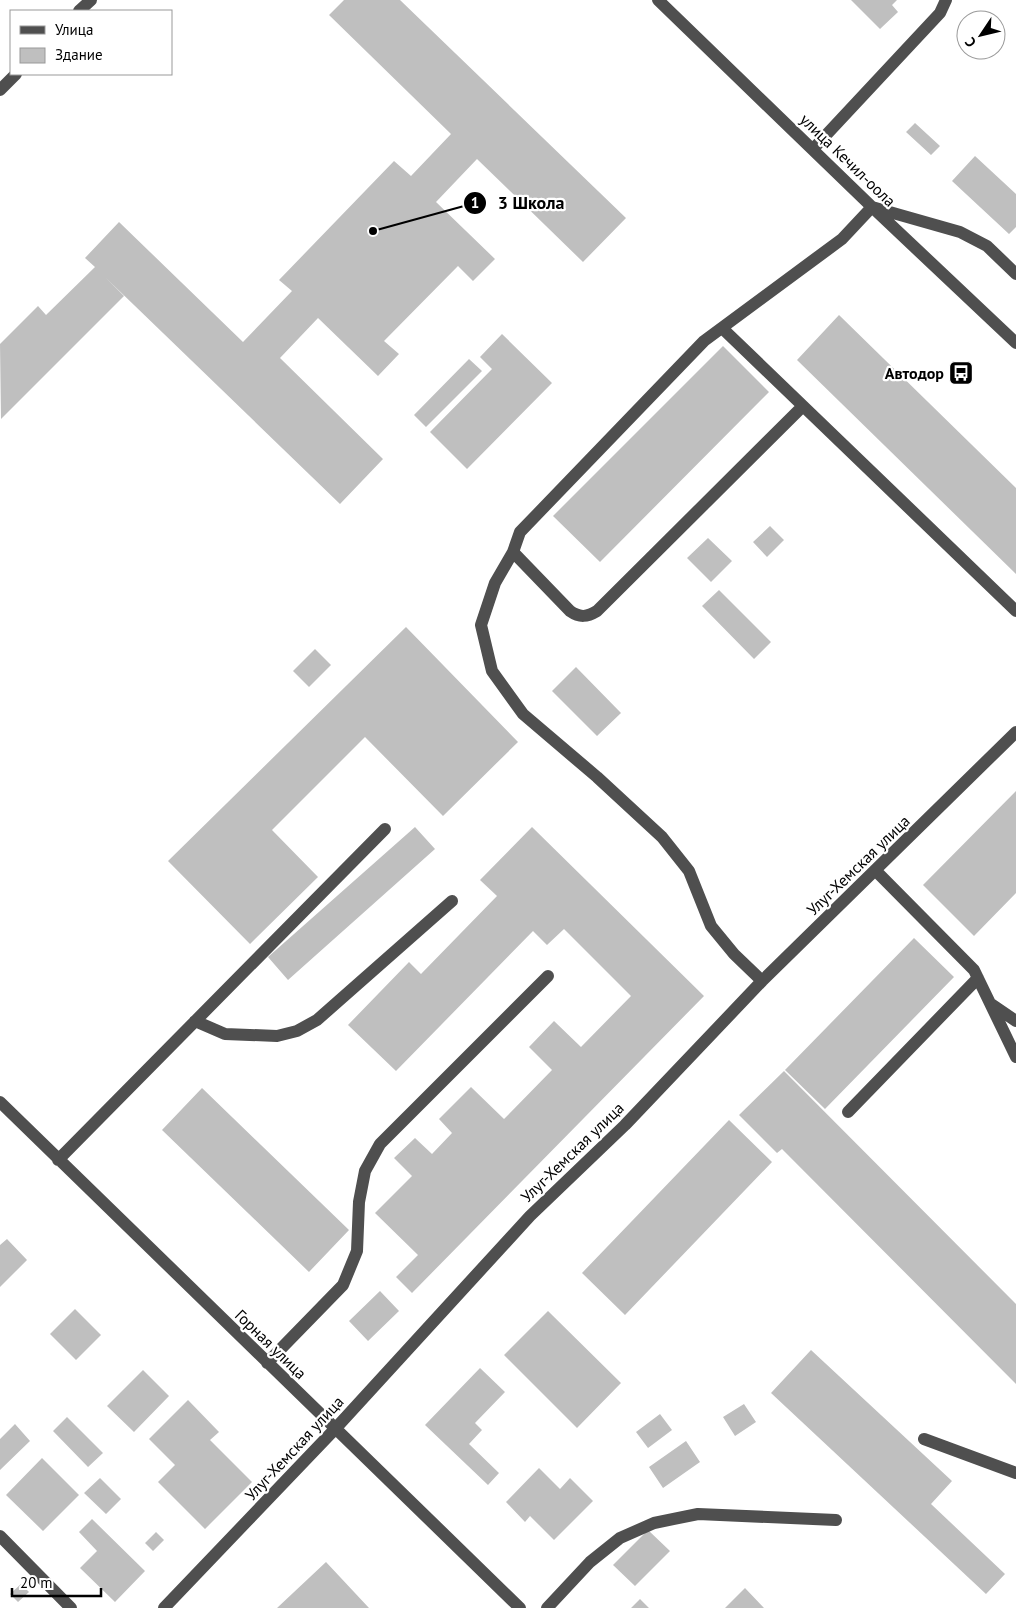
<svg xmlns="http://www.w3.org/2000/svg" width="1016" height="1608" viewBox="0 0 1016 1608" font-family="'PT Sans',sans-serif">
<style>
.building{fill:#bfbfbf}
.lines{fill:none;stroke-linecap:round;stroke-linejoin:round}
.minor{stroke:#4f4f4f;stroke-width:12}
.labels{text-anchor:middle;stroke-width:4.5;stroke-linejoin:round;paint-order:stroke}
.street-label{font-size:16px;fill:#000;stroke:#fff}
.poi-label{font-size:16px;font-weight:bold;fill:#000;stroke:#fff;text-anchor:end}
.leader{fill:none;stroke:#000;stroke-width:2}
.callout-dot{fill:#000;stroke:#fff;stroke-width:2}
.mark-label{font-size:15px;text-anchor:middle;font-weight:bold;fill:#fff}
.callout-label{font-size:18px;text-anchor:middle;font-weight:bold;fill:#000;stroke:#fff;stroke-width:4.5;stroke-linejoin:round;paint-order:stroke}
</style>
<rect width="100%" height="100%" fill="#fff"/>
<path class="building" d="M344,0H400L626,218L583,262L477,159L436,202L495,259L473,281L458,266L384,341L399,354L378,376L318,318L280,358L383,459L340,504L106,278L124,296L1,419L0,344L38,306L46,315L95,267L85,258L119,222L243,342L292,291L279,280L394,161L411,176L451,134L329,15Z
M851,0H897L892,5L898,12L880,29Z
M915,123L940,146L931,155L906,132Z
M975,156L1016,194V227L1009,234L952,181Z
M839,315L1016,488V574L797,360Z
M502,334L552,383L467,469L430,432L492,369L480,357Z
M723,346L769,392L600,562L553,516Z
M469,359L482,371L426,427L414,415Z
M770,526L784,540L767,557L753,542Z
M708,538L732,561L711,582L687,558Z
M719,590L771,642L754,659L702,606Z
M406,627L518,742L443,816L365,737L272,830L318,877L250,944L168,861Z
M315,649L331,665L309,687L293,671Z
M576,667L621,713L597,736L552,691Z
M1016,791V893L974,936L923,885Z
M415,827L435,849L288,980L268,957Z
M532,827L704,996L412,1293L396,1277L418,1255L375,1213L412,1176L394,1158L415,1138L432,1154L452,1133L439,1119L471,1087L504,1119L552,1070L529,1047L554,1021L581,1047L631,996L564,929L547,945L533,931L396,1071L348,1025L409,962L421,974L497,896L480,880Z
M914,938L954,977L825,1109L785,1070Z
M784,1071L1016,1304V1384L782,1149L777,1153L739,1115Z
M202,1088L349,1230L309,1272L162,1130Z
M729,1120L772,1162L625,1315L582,1273Z
M7,1239L27,1260L0,1287V1245Z
M380,1291L399,1311L368,1341L349,1321Z
M75,1309L101,1335L76,1360L50,1334Z
M548,1311L621,1383L577,1428L504,1355Z
M811,1350L952,1481L931,1504L1005,1574L986,1594L771,1393Z
M480,1368L505,1392L475,1423L482,1430L469,1444L499,1473L488,1485L425,1425Z
M143,1370L169,1396L134,1432L107,1406Z
M188,1400L219,1432L210,1440L252,1482L205,1529L158,1482L175,1465L149,1439Z
M744,1404L756,1422L735,1436L723,1417Z
M660,1414L672,1430L648,1448L636,1432Z
M67,1417L103,1453L88,1467L53,1431Z
M15,1424L30,1441L0,1470V1439Z
M686,1441L700,1462L663,1488L649,1467Z
M42,1458L79,1495L43,1531L6,1495Z
M539,1468L560,1489L570,1478L593,1501L554,1540L530,1516L525,1522L506,1502Z
M100,1478L121,1499L106,1514L84,1493Z
M92,1519L145,1571L115,1602L80,1568L97,1551L79,1532Z
M648,1530L670,1551L635,1586L613,1565Z
M156,1532L164,1540L153,1551L145,1543Z
M326,1562L369,1608H277Z
M21,1584L29,1592L18,1602L10,1594Z
M745,1588L764,1608H725Z
M640,1599L649,1608H631Z"/>
<g class="lines">
<path class="minor" d="M658,0L872,207L1016,343
M79,11L91,0
M0,90L16,74
M813,149L940,13L946,0
M722,328L1016,611
M513,552L570,611C580,618 587,617 597,611L803,406
M875,870L974,970L1016,1057
M762,981L734,954L711,926L689,871L662,837L597,777L523,714L492,671L481,625L495,583L513,552L520,532L704,341L842,239L872,207L960,232L987,246L1016,274
M991,1004L1016,1021
M195,1021L225,1034L277,1036L297,1031L317,1020L452,901
M0,1102L520,1608
M848,1112L978,978
M58,1160L385,829
M267,1363L343,1285L357,1251L359,1202L365,1171L380,1144L548,976
M924,1439L1016,1473
M0,1536L71,1608
M164,1608L335,1429L530,1216L625,1125L762,981L1016,732
M547,1608L590,1562L620,1538L654,1523L698,1514L836,1520"/>
</g>
<defs>
<symbol id="bus-square" viewBox="-11 -11 22 22"><rect x="-9" y="-9" width="18" height="18" rx="4" fill="#000" stroke="#fff"/><path d="M-5-6H5V4H4V6H2V4H-2V6H-4V4H-5ZM-3.5-4V0h7V-4ZM-3.5 1.2v1.5H-2V1.2ZM2 1.2v1.5H3.5V1.2Z" fill="#fff"/></symbol>
</defs>
<g fill-rule="evenodd">
<use href="#bus-square" x="947" y="359" width="28" height="28"/>
</g>
<g class="labels">
<g class="street-label">
<text transform="translate(848 160) rotate(44)" y="6">улица Кечил-оола</text>
<text transform="translate(858 865) rotate(-44)" y="6">Улуг-Хемская улица</text>
<text transform="translate(572 1152) rotate(-44)" y="6">Улуг-Хемская улица</text>
<text transform="translate(271 1344) rotate(44)" y="6">Горная улица</text>
<text transform="translate(294 1448) rotate(-47)" y="6">Улуг-Хемская улица</text>
</g>
<g class="poi-label">
<text x="944" y="379">Автодор</text>
</g>
</g>
<path class="leader" d="M373 231L475 203"/>
<g class="callout-dot">
<circle cx="373" cy="231" r="5"/>
<circle cx="475" cy="203" r="12"/>
</g>
<g class="mark-label">
<text x="475" y="208">1</text>
</g>
<g class="callout-label">
<text x="531" y="209">3 Школа</text>
</g>
<rect x="10" y="10" width="162" height="65" fill="#ffffff" stroke="#999999"/>
<rect x="20" y="26" width="25" height="8" fill="#4f4f4f" stroke="#999999"/>
<text x="55" y="35" font-size="15" fill="#000000">Улица</text>
<rect x="20" y="48" width="25" height="15" fill="#bfbfbf" stroke="#999999"/>
<text x="55" y="60" font-size="15" fill="#000000">Здание</text>
<g transform="translate(981 35) rotate(235)"><circle r="24" fill="#ffffff" stroke="#999999"/>
<path d="M0-4L9 19L0 12L-9 19Z" fill="#000000"/>
<text y="-8" font-size="14" font-weight="bold" text-anchor="middle" fill="#000000">С</text>
</g>
<path d="M12 1588v8h89v-8" fill="none" stroke="#000000" stroke-width="2.5"/>
<text x="20" y="1588" font-size="15" fill="#000000" stroke="#ffffff" stroke-width="4" paint-order="stroke">20 m</text>
</svg>
